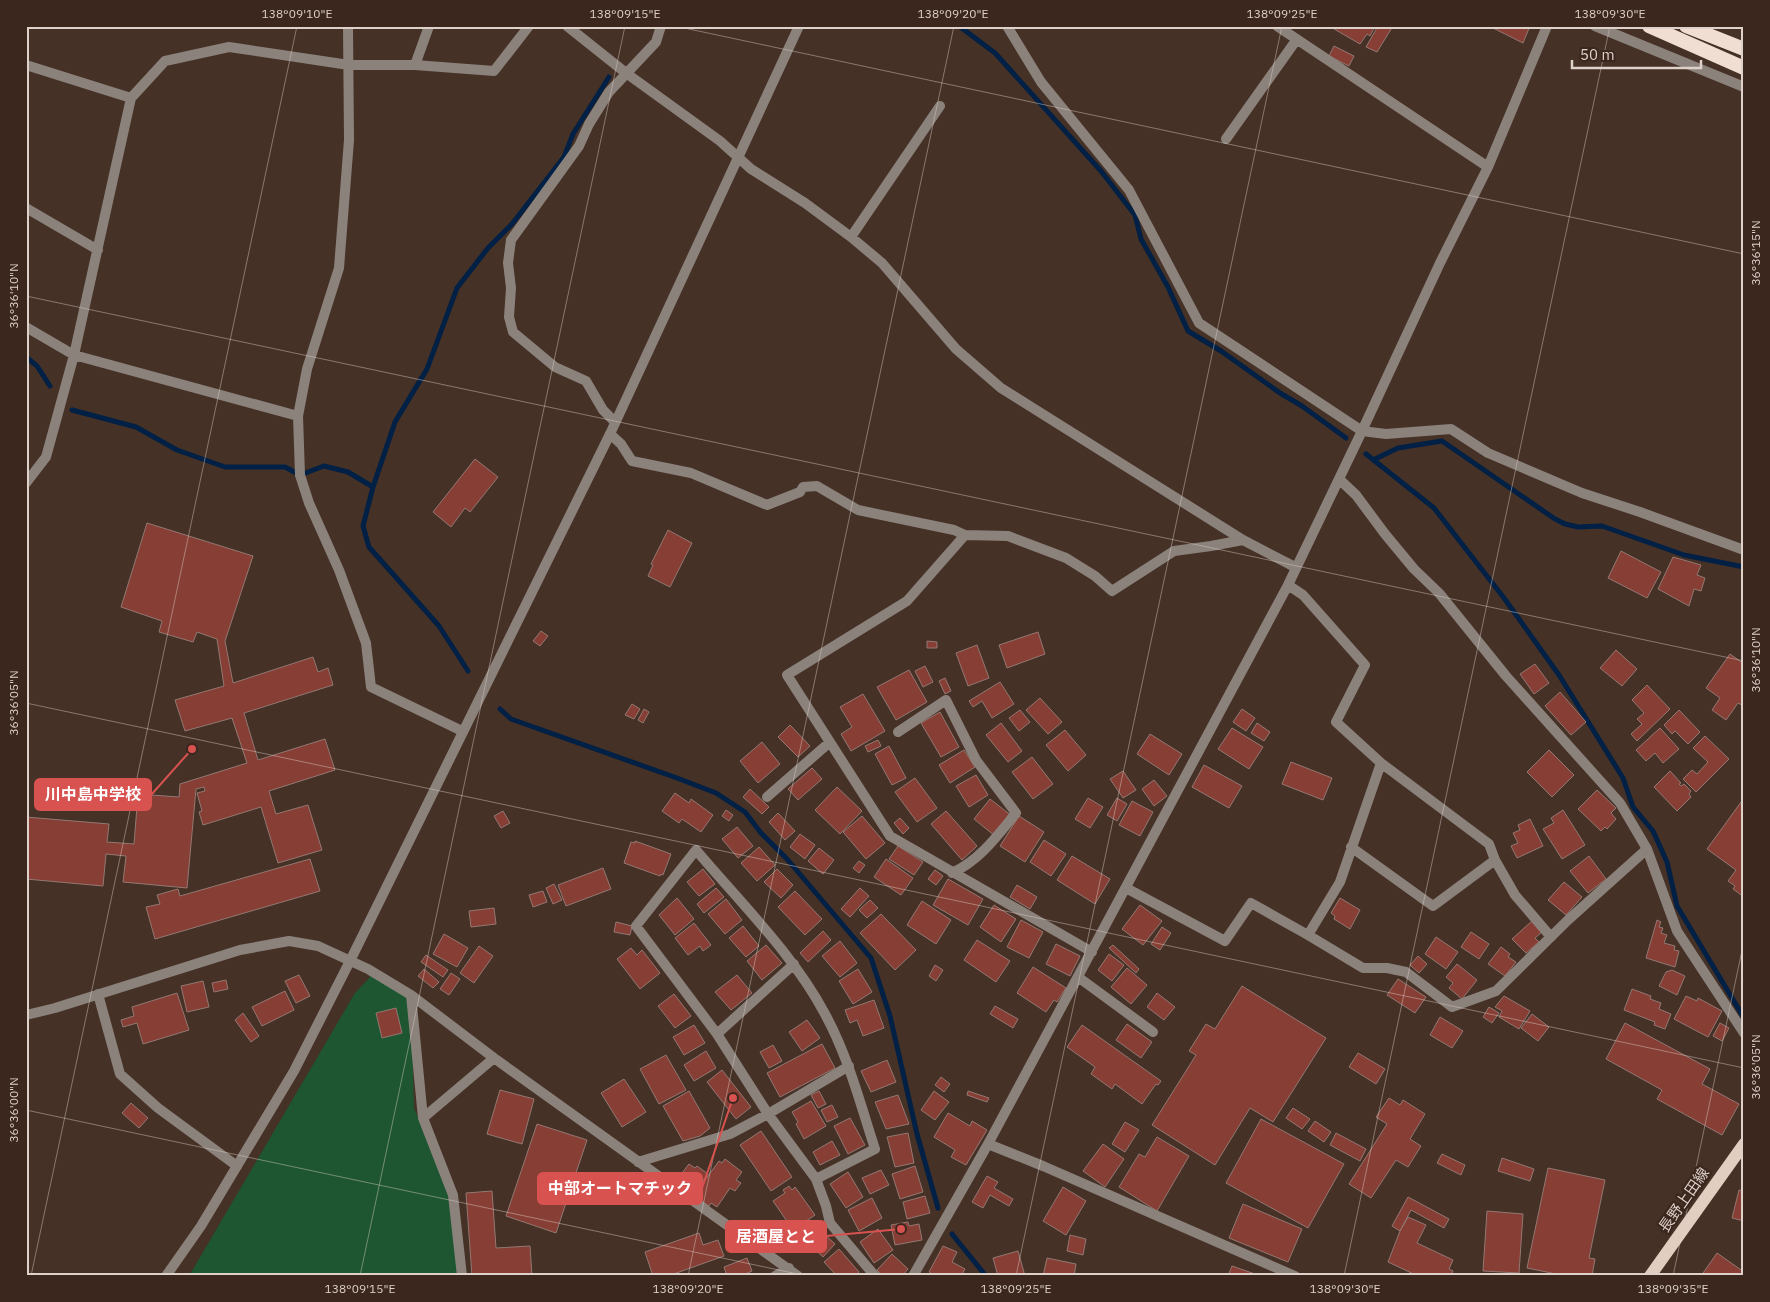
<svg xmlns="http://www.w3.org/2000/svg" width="1770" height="1302" viewBox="0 0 1770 1302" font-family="'IBM Plex Sans','Noto Sans JP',sans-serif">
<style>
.green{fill:#1d5631}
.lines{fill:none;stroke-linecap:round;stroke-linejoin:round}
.stream{stroke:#002045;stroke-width:5}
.building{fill:#873e34;stroke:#937873}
.minor{stroke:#8c827c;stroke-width:10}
.tertiary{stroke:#8c827c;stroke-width:10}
.primary{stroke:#e2cec0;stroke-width:12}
.trunk{stroke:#f0ded2;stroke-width:14}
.ticks{fill:none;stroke:#ded1ca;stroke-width:1;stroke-opacity:0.45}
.labels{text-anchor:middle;stroke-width:4.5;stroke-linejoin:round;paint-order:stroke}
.street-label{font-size:15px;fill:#ded1ca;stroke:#3b271d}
.leader{fill:none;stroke:#d85250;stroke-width:2}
.callout-dot{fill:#d85250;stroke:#3b271d;stroke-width:2}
.callout{fill:#d85250;stroke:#d85250;stroke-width:2}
.callout-label{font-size:16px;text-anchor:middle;font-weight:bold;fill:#fff}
.neatline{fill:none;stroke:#ded1ca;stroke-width:2}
.ticks-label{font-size:12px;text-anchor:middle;fill:#ded1ca}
</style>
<rect width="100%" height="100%" fill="#453126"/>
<path class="green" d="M368,969L411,995L414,1108L454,1201L457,1276H189L355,993L370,977Z"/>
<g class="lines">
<path class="stream" d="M959,26L995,53L1101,171L1135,215L1141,239L1168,287L1188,331L1221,351L1280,393L1302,406L1346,438
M26,357L37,366L50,386
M72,410L136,427L177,450L225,467H285L300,475L324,466L348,472L373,487L363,526L369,547L439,626L468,671
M1366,454L1434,508L1504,598L1559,675L1623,778L1633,807L1653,831L1667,862L1677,906L1744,1018
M1373,460L1398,448L1442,441L1555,519L1565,524L1578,527L1602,526L1684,555L1744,567
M373,487L395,422L427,369L457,288L488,248L512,224L564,157L573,134L609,77
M500,709L511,719L677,778L716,793L745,812L761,833L787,859L871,958L890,1016L917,1134L938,1208
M952,1234L986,1276"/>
</g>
<path class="building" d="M1329,26H1375L1370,36L1367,34L1360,44Z
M1378,26H1393L1377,52L1366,47Z
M1489,26H1530L1523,43Z
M1334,46L1354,56L1349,66L1329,56Z
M475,459L498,477L470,512L465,508L451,527L433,512Z
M147,523L253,556L225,641L233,683L313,657L318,672L328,668L333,685L244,713L258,760L325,739L335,770L269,791L276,814L308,805L322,850L278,863L261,807L203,825L199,812L202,811L197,793L205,791L204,787L196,789L187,888L123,882L126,856L106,854L103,886L26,879V817L109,824L107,842L134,844L138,794L179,797L180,784L247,763L232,718L185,731L175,700L224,686L217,639L197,632L193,642L159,632L162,621L121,607Z
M668,530L692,543L670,587L648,576L653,565L651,564Z
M1621,551L1661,572L1647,598L1608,578Z
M1673,557L1701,565L1697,575L1705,578L1701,591L1694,589L1689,606L1658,589Z
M541,631L548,636L540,646L533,641Z
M1038,632L1045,654L1007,668L999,645Z
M927,641L937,642V648H927Z
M977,645L989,678L968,686L956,653Z
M1616,650L1637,669L1622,686L1600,668Z
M1730,654L1744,664V706L1738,703L1726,720L1712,710L1720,698L1706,688Z
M1535,664L1549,683L1534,694L1520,674Z
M925,666L933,682L923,687L915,671Z
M909,670L927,702L896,720L877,687Z
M945,678L951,691L945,694L939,681Z
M1000,682L1014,704L992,718L982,701L973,707L969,701Z
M1647,685L1670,709L1637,741L1631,734L1642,724L1637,719L1644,713L1632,700Z
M1560,692L1586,722L1571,735L1545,706Z
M863,694L885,731L851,751L841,734L852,727L840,707Z
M1040,698L1062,722L1048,734L1026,710Z
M632,704L640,709L634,719L625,715Z
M644,709L649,712L643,723L638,720Z
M1242,709L1255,718L1246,731L1233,722Z
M1020,710L1030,722L1019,731L1009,718Z
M1679,710L1700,732L1688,744L1675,731L1672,734L1664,725Z
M940,712L959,747L941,757L921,723Z
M1001,723L1022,751L1008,762L986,735Z
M1257,723L1270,732L1264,741L1251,733Z
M790,725L810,746L798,757L778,737Z
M1232,728L1263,747L1249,769L1218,749Z
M1660,728L1679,749L1663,763L1655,753L1646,761L1636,750Z
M1065,730L1086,755L1068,771L1046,745Z
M1150,734L1182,754L1169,775L1137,754Z
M1705,736L1729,759L1696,792L1683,779L1692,770L1697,774L1708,762L1693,748Z
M878,740L881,746L868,752L865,746Z
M762,742L780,764L758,783L740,761Z
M889,746L906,778L892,785L875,754Z
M964,750L975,767L950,783L939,765Z
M1549,750L1574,775L1552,797L1527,772Z
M1032,757L1053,784L1033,799L1012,772Z
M1291,762L1332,778L1323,800L1282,784Z
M1204,765L1242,786L1229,808L1192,787Z
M812,768L822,779L798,800L788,789Z
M1123,771L1136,790L1123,798L1110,779Z
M1670,771L1681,783L1679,784L1681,786L1684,784L1691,791L1689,794L1691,797L1677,811L1654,787Z
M976,775L988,795L969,807L956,786Z
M915,778L937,808L917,822L895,792Z
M1154,780L1167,796L1154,806L1142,789Z
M837,787L862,811L840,834L815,810Z
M750,789L769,807L762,814L743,797Z
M1597,790L1616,808L1611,813L1616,819L1607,829L1605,827L1601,831L1578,809Z
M675,793L689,803L691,799L713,815L701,832L682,819L679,823L662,811Z
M1088,798L1103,807L1090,828L1075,819Z
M1117,798L1127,804L1117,821L1107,815Z
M1744,798V897L1733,889L1735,886L1728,881L1736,870L1707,849Z
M990,799L1012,816L995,836L974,819Z
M1132,801L1153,812L1140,836L1119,825Z
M726,810L733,815L729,821L722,816Z
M1563,810L1585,845L1562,859L1543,829L1554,823L1551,818Z
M503,811L510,823L501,828L494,816Z
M946,811L977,846L962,860L931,824Z
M778,813L795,831L785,840L769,822Z
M862,816L885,843L866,859L843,832Z
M1019,816L1044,832L1025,862L1000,846Z
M900,818L909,828L903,834L894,823Z
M1530,819L1543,846L1517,858L1511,846L1518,843L1513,833L1520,830L1518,825Z
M737,827L753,846L738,858L722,839Z
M800,834L815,845L805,859L790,847Z
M1044,840L1066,854L1051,876L1030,862Z
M635,841L671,854L663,875L661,874L660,876L624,863L631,842L635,843Z
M898,846L923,862L914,875L889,859Z
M759,847L775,865L757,881L741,863Z
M819,848L834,860L823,874L808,861Z
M1072,856L1110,879L1095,904L1057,880Z
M1589,856L1606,879L1588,893L1570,871Z
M310,859L320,891L155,939L146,907L160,904L157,895L178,889L180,896Z
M886,859L913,878L901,895L874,877Z
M859,861L865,865L859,873L853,868Z
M603,868L611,889L566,906L558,885Z
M703,869L715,884L699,896L687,882Z
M777,869L793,885L781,898L764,882Z
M935,870L943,876L936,885L928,879Z
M948,879L983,899L968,925L933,905Z
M1564,882L1582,897L1566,915L1548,900Z
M554,884L562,900L553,904L546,888Z
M1017,885L1037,897L1030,909L1010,897Z
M716,888L724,897L704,913L697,904Z
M860,888L869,896L850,917L841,909Z
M543,891L547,902L533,907L529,895Z
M795,891L822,919L805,935L778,907Z
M677,898L694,919L675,935L659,915Z
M1340,898L1360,910L1350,929L1334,919L1335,916L1331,913Z
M726,899L742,920L725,934L708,914Z
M870,900L878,908L867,918L859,910Z
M922,901L951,920L936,944L907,925Z
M994,905L1016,919L1001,942L980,927Z
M1140,905L1162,921L1143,945L1122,929Z
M494,908L496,924L471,927L469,911Z
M881,914L916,950L895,970L860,933Z
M1021,920L1043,932L1029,958L1007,947Z
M1657,920L1661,922L1659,927L1663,928L1661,933L1667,935L1664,943L1675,946L1674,950L1679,951L1675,967L1646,958Z
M1532,921L1542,932L1535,938L1539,942L1526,953L1512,939Z
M616,922L632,926L630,935L614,932Z
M694,923L711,945L703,951L700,946L688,955L675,938Z
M743,926L759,946L746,957L729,938Z
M1162,927L1171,933L1160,950L1151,944Z
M823,931L831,940L808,962L800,953Z
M1471,932L1489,944L1479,959L1461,947Z
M444,934L468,948L457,967L433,954Z
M1436,937L1458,952L1446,969L1425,954Z
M977,940L1010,961L996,982L964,960Z
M840,941L857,963L840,977L822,956Z
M1056,944L1080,956L1070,976L1046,964Z
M766,945L782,963L762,980L747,961Z
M1113,945L1139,969L1136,973L1109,948Z
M479,946L493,956L474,983L460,973Z
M1501,947L1510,954L1508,957L1516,962L1505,976L1488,964Z
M631,948L637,955L642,950L660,973L640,989L617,959Z
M1109,954L1124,965L1112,981L1098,970Z
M426,955L448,970L443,977L421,962Z
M1418,956L1427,964L1419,973L1410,965Z
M1457,964L1477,980L1462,999L1449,988L1453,983L1446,977Z
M935,965L943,970L936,981L929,976Z
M1033,967L1066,988L1057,1002L1054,1000L1046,1012L1017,993Z
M1127,968L1147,985L1131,1004L1111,987Z
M424,969L439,982L433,988L418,976Z
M858,969L872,992L853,1004L839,981Z
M1672,970L1685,976L1677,995L1659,986L1666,972Z
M451,973L460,979L449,995L440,989Z
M299,975L310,996L296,1003L285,981Z
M737,975L752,993L731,1010L715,992Z
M1398,979L1426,997L1415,1013L1387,995Z
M226,980L228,989L214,992L212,983Z
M203,981L209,1007L187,1012L181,986Z
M1242,986L1326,1038L1273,1122L1250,1108L1215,1165L1152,1125L1196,1055L1189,1051L1206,1024L1215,1029Z
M1632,989L1651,996L1650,999L1661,1003L1659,1009L1671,1014L1665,1029L1654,1025L1655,1022L1624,1010Z
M285,991L294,1010L262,1026L252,1007Z
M177,993L189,1030L143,1044L137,1023L123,1027L121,1020L134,1016L132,1007Z
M1157,993L1175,1007L1164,1020L1147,1007Z
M674,994L691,1016L675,1028L658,1006Z
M1504,996L1530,1011L1519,1029L1499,1017L1502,1011L1495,1007Z
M1686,996L1697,1001L1698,998L1722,1011L1708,1037L1674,1019Z
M874,1000L884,1028L863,1036L857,1020L850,1023L845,1010Z
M995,1006L1018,1019L1013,1028L990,1014Z
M1489,1007L1499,1013L1492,1023L1483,1017Z
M396,1008L402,1033L382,1038L376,1013Z
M243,1013L259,1036L251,1042L235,1020Z
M1532,1014L1549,1027L1538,1041L1521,1028Z
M1440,1017L1463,1031L1452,1048L1430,1035Z
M807,1020L820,1038L802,1051L789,1032Z
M1625,1023L1710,1069L1702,1084L1739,1104L1722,1135L1657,1099L1662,1090L1606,1059Z
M1720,1023L1729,1028L1722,1041L1713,1036Z
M1127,1024L1152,1042L1141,1058L1116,1040Z
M694,1025L705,1043L684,1055L673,1037Z
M1082,1025L1161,1081L1158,1085L1156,1084L1142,1104L1115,1084L1112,1089L1091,1074L1095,1067L1067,1047Z
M822,1044L835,1068L780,1097L767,1073Z
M773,1045L782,1061L769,1068L760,1052Z
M706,1051L716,1068L694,1081L684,1065Z
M1358,1053L1385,1069L1376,1084L1349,1067Z
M666,1055L686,1090L659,1104L640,1069Z
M887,1060L896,1082L871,1092L861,1071Z
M722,1070L751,1107L736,1119L707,1082Z
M941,1077L950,1084L944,1092L935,1085Z
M624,1079L646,1112L622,1127L601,1093Z
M500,1090L534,1099L522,1144L487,1134Z
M689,1091L710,1128L700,1136L683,1141L663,1106Z
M819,1091L826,1104L818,1108L811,1095Z
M934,1091L949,1102L935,1120L921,1110Z
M968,1091L989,1098L987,1102L967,1095Z
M898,1095L909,1124L886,1129L875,1102Z
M1389,1098L1400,1105L1403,1100L1425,1114L1410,1139L1421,1146L1408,1167L1396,1160L1371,1198L1349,1184L1387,1124L1376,1117Z
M811,1101L826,1126L804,1139L796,1124L798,1122L792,1112Z
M131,1103L148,1118L139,1128L122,1113Z
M832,1105L838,1117L827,1122L821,1110Z
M1293,1108L1310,1119L1302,1129L1286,1118Z
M948,1113L970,1126L972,1121L987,1130L966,1165L951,1157L955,1150L934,1137Z
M850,1118L865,1145L848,1154L834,1126Z
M1261,1119L1344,1164L1308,1228L1226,1183Z
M1315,1121L1331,1132L1324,1142L1308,1131Z
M1125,1122L1139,1130L1125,1152L1112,1144Z
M537,1124L587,1140L556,1233L506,1216Z
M761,1131L792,1177L771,1191L740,1145Z
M908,1133L914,1163L895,1167L887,1137Z
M1336,1133L1366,1149L1360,1161L1330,1145Z
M1157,1137L1189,1156L1157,1211L1119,1187L1139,1154L1145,1157Z
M832,1141L840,1155L820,1165L813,1152Z
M1103,1144L1124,1159L1105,1187L1083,1171Z
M1442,1154L1465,1165L1461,1175L1437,1163Z
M1502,1158L1534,1169L1530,1181L1498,1171Z
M725,1159L742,1172L736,1180L741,1183L735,1191L730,1188L717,1207L711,1203L709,1206L694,1195L719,1161L722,1163Z
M689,1164L695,1168L697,1166L708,1174L692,1195L675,1182Z
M915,1166L923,1192L900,1199L892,1174Z
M1548,1168L1605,1180L1589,1258L1595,1259L1592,1276H1566L1527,1268Z
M881,1170L889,1185L870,1194L862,1178Z
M848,1172L863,1197L846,1208L830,1184Z
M987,1176L998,1182L994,1188L1013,1199L1009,1206L990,1195L983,1208L972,1202Z
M789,1186L792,1190L795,1187L815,1215L793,1230L773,1201L785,1193L783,1190Z
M1063,1187L1086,1201L1066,1235L1043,1221Z
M1739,1190L1744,1191V1221L1732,1218Z
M492,1191L496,1248L530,1246L532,1276H472L466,1193Z
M925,1196L930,1213L907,1219L903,1202Z
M1408,1197L1449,1219L1444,1228L1411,1210L1400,1231L1392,1226Z
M872,1198L882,1218L859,1231L848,1210Z
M1243,1204L1302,1229L1288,1262L1229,1238Z
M1487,1211L1523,1214L1519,1273L1483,1271Z
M1408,1217L1426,1225L1417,1243L1453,1260L1449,1269L1453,1271L1451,1276H1418L1388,1262L1400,1231Z
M908,1222L909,1226L919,1224L922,1240L895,1245L891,1225Z
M813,1224L835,1244L823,1257L801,1236Z
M878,1229L893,1250L874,1263L860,1242Z
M699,1233L703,1245L718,1240L724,1256L668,1276H653L645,1252Z
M1070,1235L1086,1239L1083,1255L1067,1251Z
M943,1246L957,1252L952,1262L965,1269L961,1276H936L929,1272Z
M839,1249L859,1272L855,1276H837L824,1262Z
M1018,1251L1025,1276H998L993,1258Z
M1717,1253L1744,1272V1276H1701Z
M892,1254L908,1269L902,1276H883L877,1270Z
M747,1258L752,1271L741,1276H727L724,1267Z
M1047,1258L1076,1264L1074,1276H1043Z
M1232,1266L1255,1274L1254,1276H1228Z"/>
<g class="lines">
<path class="minor" d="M348,26L349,140L339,268L307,369L298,416L300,475L309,503L339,570L366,643L371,687L462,731
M567,26L626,73L720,141L751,169L805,203L851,237L882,263L956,349L1001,388L1243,540L1295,567
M1007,26L1041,82L1129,190L1199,323L1362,431L1386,434L1451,429L1488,453L1582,493L1640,512L1744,550
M1277,26L1488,167
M1595,26L1744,87
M26,65L131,98
M415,65L429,26
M1226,139L1297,39
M26,208L98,250
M851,237L940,106
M26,327L74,355L298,416
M615,422L603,410L586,381L555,367L513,332L509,317L511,288L508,263L511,240L579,146L589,124L609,92L656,42L661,26
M610,434L621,444L632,461L691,473L767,505L800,492L803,487L817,486L858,510L954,530L965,535L1008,536L1066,558L1095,576L1112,591L1174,551L1211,546L1243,540
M1339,479L1356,495L1385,534L1414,569L1439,593L1506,676L1620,803L1647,849L1677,931L1744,1033
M26,483L46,457L74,355L131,98L165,61L229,47L349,65H415L494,71L529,26
M965,535L907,601L787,675L890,836L1092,952
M1288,585L1303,595L1365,665L1336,722L1381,763L1489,844L1495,860L1515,895L1551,937
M898,732L946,700L976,760L1016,813C997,836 980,860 952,873
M767,797L830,742
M1351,847L1433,906L1495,860
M1126,888L1225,941L1251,903L1308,935L1340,882L1381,763
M1308,935L1363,968H1387L1406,972L1452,1007L1496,991L1568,920L1647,849
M1078,977L1153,1032
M98,994L120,1074L158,1108L237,1166
M411,995L423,1118L453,1195L462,1276
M26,1015L55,1008L240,950L289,941L318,946L368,969L411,995L494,1058L798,1276
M717,1034L794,964
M423,1118L494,1058
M988,1144L1043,1166L1295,1276
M638,1162L730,1134L768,1114L849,1066
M816,1179L875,1149C860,1103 848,1056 825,1014C794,955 739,901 696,850L636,926L717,1034L768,1114L816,1179L826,1206L830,1223L875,1276
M775,1276L789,1268
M913,1276L988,1144L1288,585L1362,431L1440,263L1488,167L1547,26"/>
<path class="tertiary" d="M166,1276L201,1226L294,1071L350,961L610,434L799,26"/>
<path class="primary" d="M1650,1276L1744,1144"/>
<path class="trunk" d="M1649,26L1744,68
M1686,26L1744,49"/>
</g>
<path class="ticks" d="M675,26L1744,254M26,296L1744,661M26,703L1744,1068M26,1110L807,1276M31,1276L297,26M360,1276L625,26M688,1276L954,26M1016,1276L1282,26M1344,1276L1610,26M1673,1276L1744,941"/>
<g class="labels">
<g class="street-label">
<text transform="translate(1684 1200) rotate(-55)" y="5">長野上田線</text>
</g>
</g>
<path class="leader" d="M192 749L151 795M733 1098L702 1188M901 1229L826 1236"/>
<g class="callout-dot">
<circle cx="192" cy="749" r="5"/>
<circle cx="733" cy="1098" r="5"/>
<circle cx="901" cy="1229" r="5"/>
</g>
<g class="callout">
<rect x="35" y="779" width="116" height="31" rx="5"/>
<rect x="538" y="1173" width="164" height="31" rx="5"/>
<rect x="726" y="1221" width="100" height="31" rx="5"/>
</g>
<g class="callout-label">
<text x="93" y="800">川中島中学校</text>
<text x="620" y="1194">中部オートマチック</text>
<text x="776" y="1242">居酒屋とと</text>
</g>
<rect width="1770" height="1302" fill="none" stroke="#3b271d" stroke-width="55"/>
<path d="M1572 60v8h129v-8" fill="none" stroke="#ded1ca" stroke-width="2.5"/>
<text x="1580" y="60" font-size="15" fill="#ded1ca" stroke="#3b271d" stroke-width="4" paint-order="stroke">50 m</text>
<rect x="28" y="28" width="1714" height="1246" class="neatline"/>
<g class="ticks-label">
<text x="297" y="18">138°09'10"E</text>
<text x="625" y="18">138°09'15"E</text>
<text x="953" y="18">138°09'20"E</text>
<text x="1282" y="18">138°09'25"E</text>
<text x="1610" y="18">138°09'30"E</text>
<text transform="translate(1756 253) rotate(-90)" y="4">36°36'15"N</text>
<text transform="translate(14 296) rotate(-90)" y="4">36°36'10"N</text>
<text transform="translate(1756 660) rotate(-90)" y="4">36°36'10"N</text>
<text transform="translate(14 703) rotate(-90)" y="4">36°36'05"N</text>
<text transform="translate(1756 1067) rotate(-90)" y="4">36°36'05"N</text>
<text transform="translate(14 1110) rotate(-90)" y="4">36°36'00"N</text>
<text x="360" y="1293">138°09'15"E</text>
<text x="688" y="1293">138°09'20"E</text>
<text x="1016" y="1293">138°09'25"E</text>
<text x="1345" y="1293">138°09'30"E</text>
<text x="1673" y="1293">138°09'35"E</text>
</g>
</svg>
